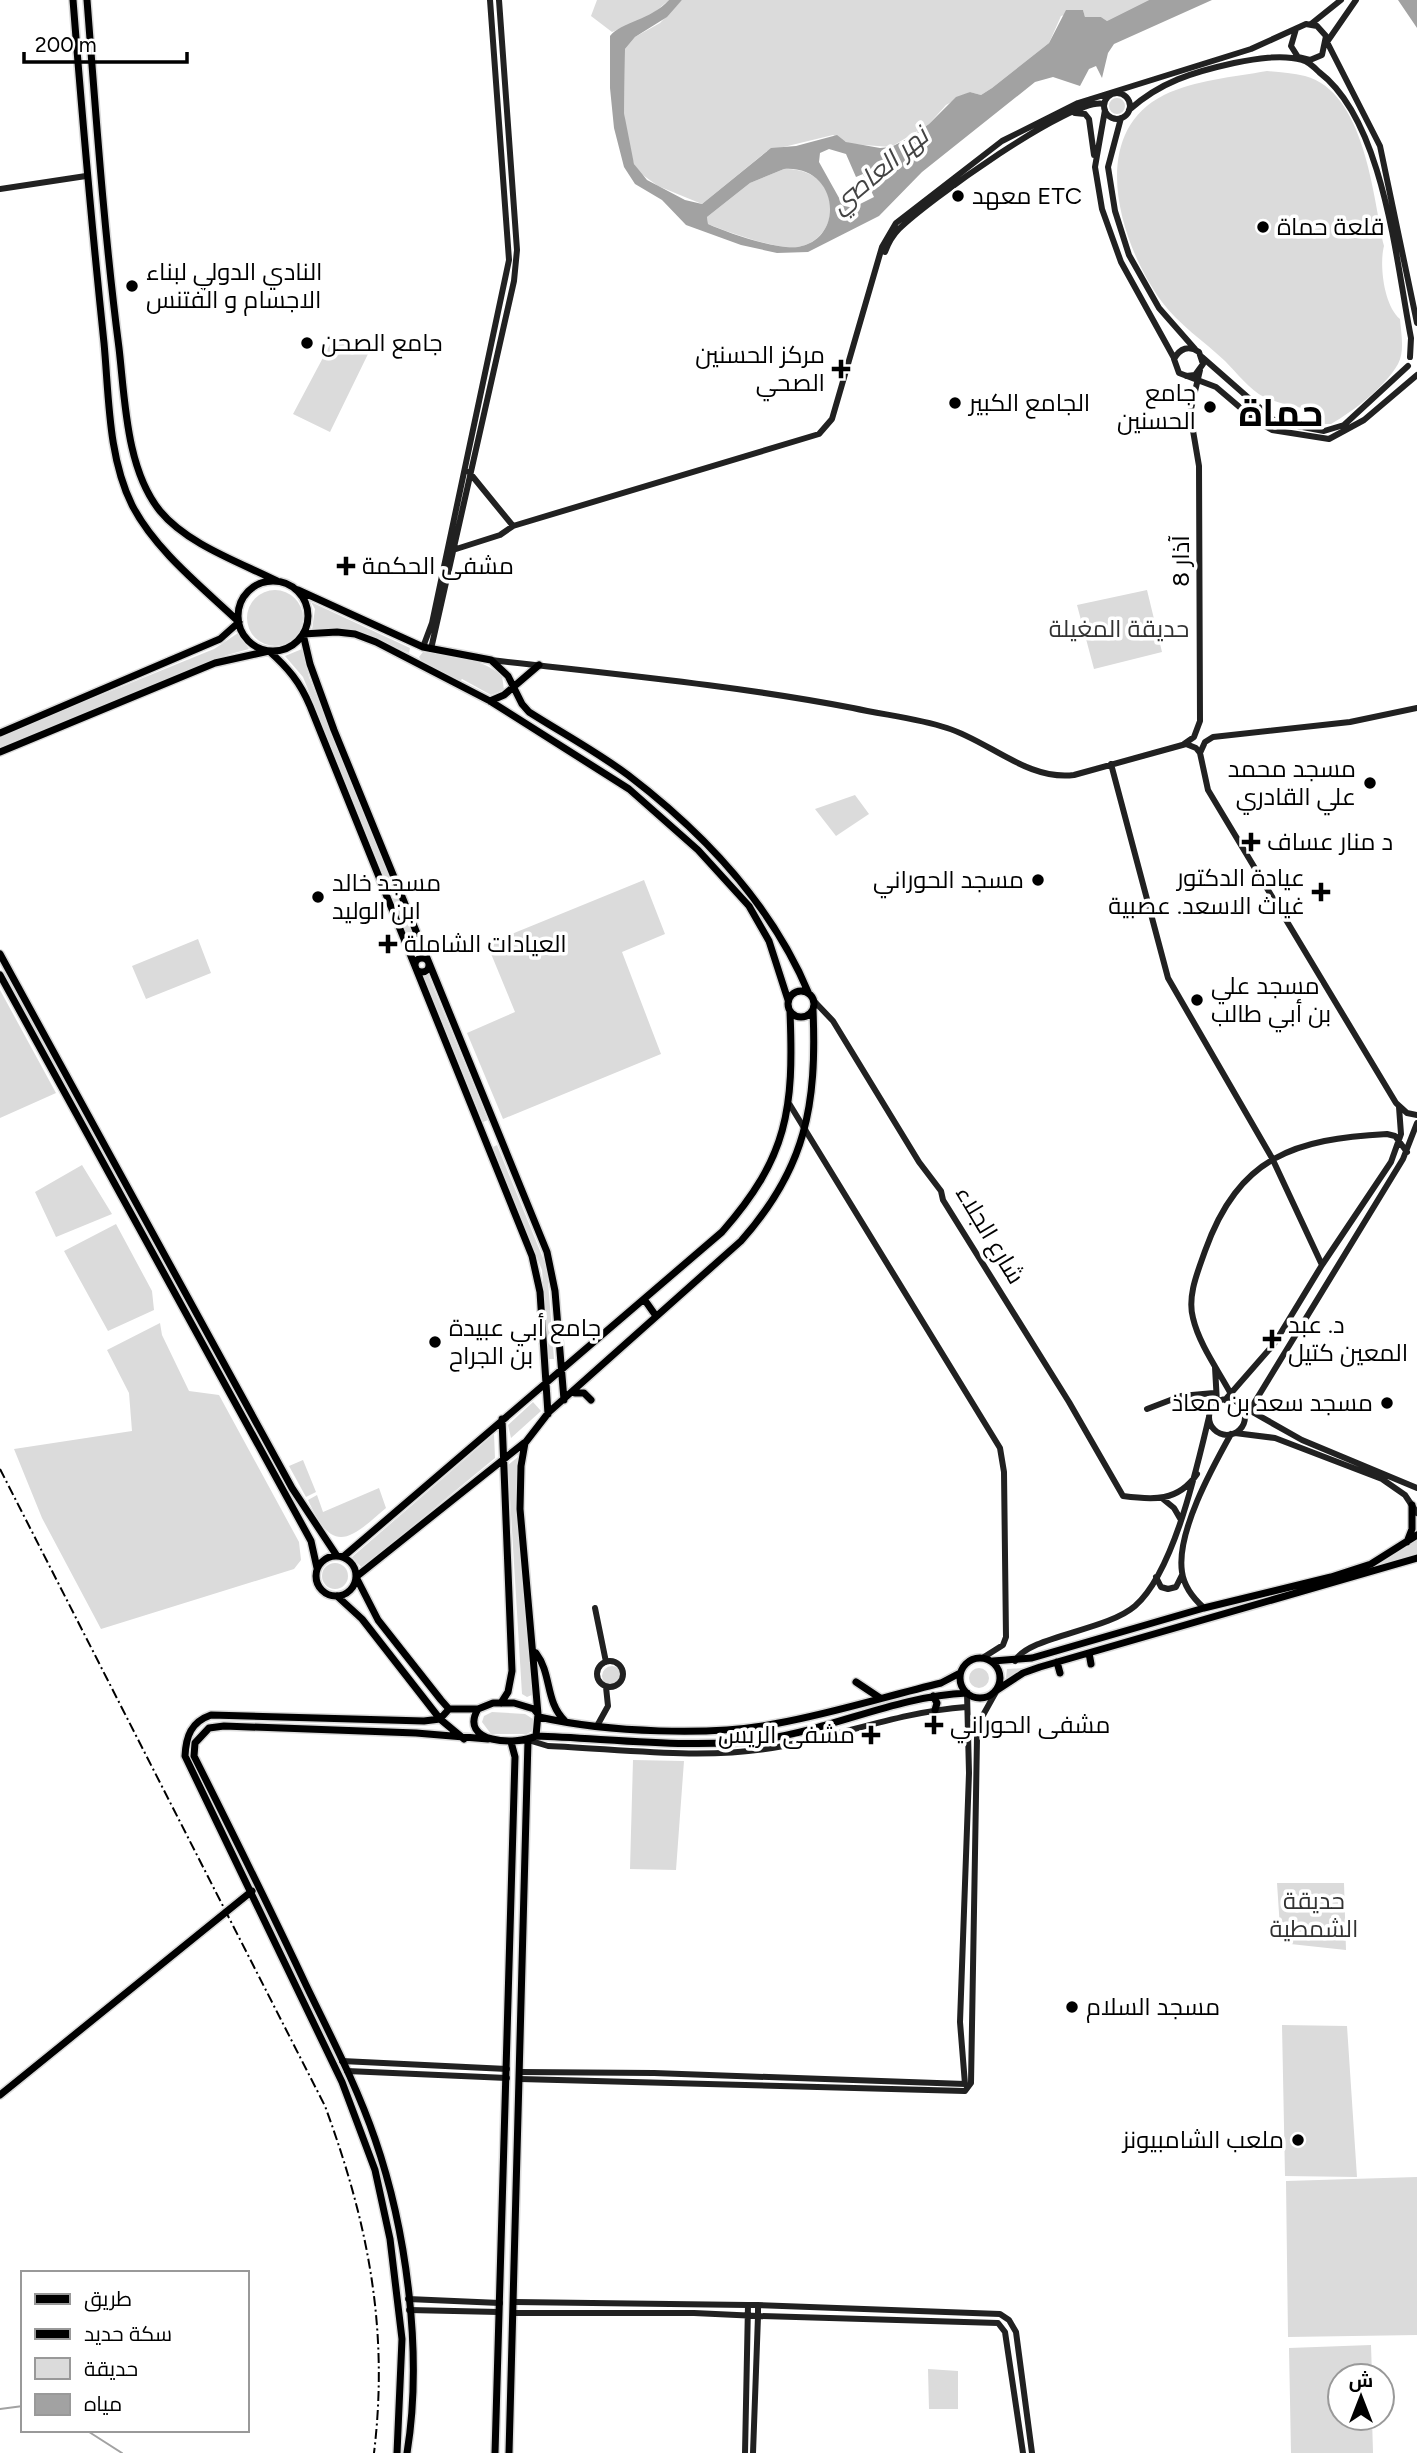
<svg xmlns="http://www.w3.org/2000/svg" width="1417" height="2453" viewBox="0 0 1417 2453" font-family="Figtree,Cairo,sans-serif">
<style>
.green{fill:#dbdbdb}
.water{fill:#a2a2a2;fill-rule:evenodd}
.lines{fill:none;stroke-linecap:round;stroke-linejoin:round}
.stream{stroke:#a2a2a2;stroke-width:2}
.primary-casing{stroke:#dbdbdb;stroke-width:10}
.secondary{stroke:#212121;stroke-width:6}
.primary{stroke:#000;stroke-width:7}
.rail{stroke:#000;stroke-width:2;stroke-dasharray:10 3.5 2 3.5;stroke-linecap:butt}
.poi-dot{fill:#000;stroke:#fff;stroke-width:2.5}
.labels{text-anchor:middle;stroke-width:7;stroke-linejoin:round;paint-order:stroke}
.poi-label{font-size:24px;fill:#000;stroke:#fff;text-anchor:start}
.street-label{font-size:24px;fill:#000;stroke:#fff}
.park-label{font-size:24px;fill:#323232;stroke:#fff}
.water-label{font-size:26px;font-style:italic;fill:#434343;stroke:#fff}
.town-label{font-size:38px;font-weight:bold;fill:#000;stroke:#fff}
</style>
<rect width="100%" height="100%" fill="#fff"/>
<path class="green" d="M597,0H669L649,17L612,32L591,16Z
M682,0H1149L1107,21L1101,17H1085L1083,10L1061,16L1049,43L992,88L981,95L970,92L946,105L929,124L891,147L850,144L833,135L767,151L702,204L658,186L640,173L634,164L627,139L624,113L625,49L635,37L660,23Z
M1267,71C1279,72 1293,73 1305,76C1365,92 1373,196 1384,246C1379,265 1384,306 1400,319C1401,333 1405,351 1398,364C1384,388 1355,410 1331,424H1324L1315,411C1299,407 1278,404 1264,397C1250,390 1236,372 1225,361C1205,342 1178,324 1162,302C1122,248 1084,135 1164,95C1195,80 1233,77 1267,71Z
M1109 106a8 8 0 1 1 16 0a8 8 0 1 1-16 0Z
M784,169C843,167 844,239 798,247C777,250 728,232 708,224L707,217L750,183Z
M334,337L368,354L330,432L293,414Z
M1147,590L1162,652L1094,669L1077,605Z
M247 618a28 28 0 1 1 56 0a28 28 0 1 1-56 0Z
M311,602L410,648L409,653C373,636 352,627 312,630L315,609Z
M238,633L249,649L227,655L0,747V736L214,649Z
M302,649L309,677L421,956L417,958L303,677L285,656Z
M423,652C449,656 481,657 502,676L504,690L491,695L462,679L459,682L422,662L419,657Z
M855,795L869,814L836,836L815,809Z
M644,880L665,934L622,952L661,1054L503,1119L467,1033L515,1012L487,944Z
M198,939L211,973L146,999L132,966Z
M427,972L488,1120L483,1122L423,974Z
M0,990L56,1093L0,1118Z
M497,1145L547,1268L554,1359H549L542,1270L493,1147Z
M82,1165L112,1214L56,1237L35,1192Z
M116,1224L152,1291L154,1310L108,1331L64,1251Z
M160,1323L162,1335L189,1391L219,1395L299,1542L301,1560L294,1569L101,1629L42,1518L14,1449L132,1431L129,1393L107,1350Z
M533,1402L541,1411L511,1438L508,1425Z
M494,1434L495,1458L362,1568L352,1557Z
M518,1457V1536L534,1694L527,1697L522,1694L508,1465Z
M303,1460L316,1492L306,1497L289,1466Z
M379,1488L386,1508C348,1541 333,1555 308,1500L317,1495L323,1512Z
M1417,1540V1554L1377,1569L1006,1678L1007,1669L1024,1668L1347,1577L1377,1566Z
M322 1576a13 13 0 1 1 26 0a13 13 0 1 1-26 0Z
M602 1676a10 10 0 1 1 20 0a10 10 0 1 1-20 0Z
M969 1678a10 10 0 1 1 20 0a10 10 0 1 1-20 0Z
M492,1712L525,1714L533,1719L534,1730L527,1734H491L482,1722L484,1716Z
M633,1760L684,1761L676,1870L630,1869Z
M1277,1883H1344L1346,1950L1281,1943Z
M1282,2025L1347,2026L1357,2177L1285,2176Z
M1417,2177V2335L1288,2337L1286,2181Z
M1371,2345L1372,2376H1340V2418H1372L1373,2453H1291L1289,2348Z
M928,2369L958,2371V2409H929Z"/>
<path class="water" d="M669,0H682L667,17L635,37L625,49L624,113L634,164L647,180L685,200L702,204L771,148L796,146L837,135L846,142L880,148L891,147L905,140L929,124L956,97L970,92L981,95L992,88L1049,43L1066,10H1083L1085,17H1101L1107,21L1149,0H1212L1114,44L1108,53L1102,78L1096,66L1089,69L1080,86L1053,77L1035,82L922,172L879,216L808,252L777,253L741,245L686,225L662,200L635,184L624,167L614,128L610,88V36C621,22 651,20 669,0ZM829,149L846,154L856,177L863,174L874,197L852,208L843,205L819,162L820,153ZM784,169C839,165 846,239 798,247C777,250 728,233 708,224L707,217L750,183Z
M1398,0H1417V28Z"/>
<g class="lines">
<path class="stream" d="M0,2409L23,2406
M86,2430L122,2453"/>
<defs>
<path id="primary" d="M87,0C96,116 104,232 119,348C125,399 126,469 160,511C187,544 239,562 277,581
M238 616a35 35 0 1 1 70 0a35 35 0 1 1-70 0Z
M298,590L423,647L491,660L508,676L522,704L529,712C562,733 597,752 628,775C704,833 772,905 809,994
M490,701L504,695L539,665
M0,733L220,639L239,622C202,587 155,550 132,505C108,457 109,396 104,343C92,229 82,115 73,0
M0,752L215,663L269,651C288,668 300,682 310,706L532,1256L540,1292L548,1414
M0,954L292,1488L337,1556
M415 965a7 7 0 1 1 14 0a7 7 0 1 1-14 0Z
M0,975L311,1541L317,1568
M788 1004a13 13 0 1 1 26 0a13 13 0 1 1-26 0Z
M644,1299L656,1316
M575,1393H584L591,1400
M564,1400L555,1291L547,1252L334,730L310,664L303,634L337,632L355,634L376,642L490,701L629,789L698,850L749,906L769,941L788,1000
M1407,1542L1412,1529V1505
M316 1576a20 20 0 1 1 40 0a20 20 0 1 1-40 0Z
M343,1557L722,1232C788,1157 794,1109 790,1012
M337,1596L362,1619L440,1719L464,1739
M536,1653C552,1674 545,1702 565,1721
M1089,1653L1091,1664
M960 1678a20 20 0 1 1 40 0a20 20 0 1 1-40 0Z
M993,1661L1032,1658L1204,1608L1331,1577L1371,1564L1417,1535
M1057,1662L1060,1673
M856,1682L880,1698
M997,1690L1023,1673L1040,1667L1417,1558
M933,1696L937,1703L935,1710
M501,1703L508,1692L512,1671L502,1419
M514,1703L534,1709L538,1714L536,1736C516,1746 458,1743 478,1709L493,1703Z
M478,1709H449L441,1700L378,1620L356,1577L524,1443
M538,1714L520,1509L521,1466L525,1443L549,1412L741,1241C806,1168 817,1105 813,1010
M539,1717C606,1732 712,1737 779,1723C834,1713 887,1696 941,1683L960,1673
M536,1736C606,1738 698,1750 765,1739C833,1729 897,1696 967,1693
M0,2095L252,1891
M397,2453L402,2339L390,2239L375,2170L342,2082L185,1756C186,1736 191,1722 211,1715L424,1721L440,1719L449,1709
M407,2453C423,2355 407,2232 375,2139C357,2086 330,2035 306,1985C270,1908 232,1832 194,1756L195,1743L209,1728L224,1726L416,1733L488,1739
M495,2453L515,1757L511,1742
M509,2453L528,1740"/>
</defs>
<use href="#primary" class="primary-casing"/>
<path class="secondary" d="M1356,0L1327,42L1380,146L1417,323
M1311,24L1341,0
M1104 106a13 13 0 1 1 26 0a13 13 0 1 1-26 0Z
M1105,110L1095,167L1102,209L1121,262L1174,358
M1129,110C1160,82 1193,72 1234,63C1254,59 1282,54 1302,60C1308,61 1315,68 1319,72C1384,121 1396,262 1411,338L1410,357
M1075,113L1085,114L1089,119L1094,155
M1121,118L1108,167L1115,211L1129,255L1159,308L1195,349
M0,189L86,176
M885,252C888,244 892,236 899,229C925,203 1072,96 1104,104
M1202,357L1276,422L1324,431L1344,425L1408,366
M1186,376L1195,375L1203,364L1199,352C1189,345 1180,348 1174,359L1179,373L1216,387L1256,421L1272,430L1329,439L1364,420L1417,375
M469,472L513,526
M453,550L500,535L513,526L819,434L832,419L882,247L896,223L1002,141L1078,103L1251,49L1306,24L1317,26L1326,36L1322,55L1310,60L1298,57L1291,46L1296,29
M423,647L432,623L509,260L490,0
M431,649L514,281L517,250L499,0
M491,660C612,674 734,685 853,708C884,715 917,718 947,728C989,741 1028,781 1074,775L1186,744L1196,748L1200,753
M1417,708L1350,722L1213,737L1205,742L1200,753L1208,790L1396,1103L1407,1113L1417,1115
M1184,744L1194,737L1200,721L1199,466L1190,413L1200,370
M1111,764L1168,978L1272,1158L1322,1265
M814,1001L833,1021L919,1162L941,1191L943,1200L1069,1402L1123,1496C1153,1500 1178,1502 1197,1474
M790,1105L1000,1448L1004,1472L1006,1637L1003,1645L984,1657
M1215,1367L1217,1403
M1231,1394C1218,1370 1199,1344 1193,1318C1187,1296 1198,1271 1205,1251C1239,1156 1295,1139 1387,1134L1395,1136L1407,1152
M1209 1417a18 18 0 1 1 36 0a18 18 0 1 1-36 0Z
M1225,1400L1274,1344L1322,1265L1391,1162L1401,1134L1399,1107
M1240,1405L1302,1440L1417,1488
M1147,1409L1181,1396L1214,1393
M1245,1418L1403,1159L1417,1123
M1235,1433L1275,1438L1382,1479L1405,1495L1417,1513
M1163,1499L1174,1508L1181,1520
M1156,1577L1161,1587L1168,1589L1176,1587L1182,1575
M595,1608L606,1662
M1204,1608C1194,1599 1184,1587 1182,1572C1176,1533 1212,1468 1231,1434
M597 1674a13 13 0 1 1 26 0a13 13 0 1 1-26 0Z
M1015,1661C1028,1636 1106,1631 1135,1606C1174,1572 1197,1467 1209,1417
M597,1726L608,1706L606,1687
M528,1740L548,1746C621,1749 700,1760 772,1748C838,1737 899,1712 966,1707
M342,2061L507,2069
M347,2071L507,2078
M520,2072L654,2073L965,2084L960,2022L969,1773L967,1693
M520,2079L965,2091L971,2083L977,1738L982,1717L997,1690
M408,2299L500,2303
M514,2302L748,2305
M409,2310L499,2312
M513,2313H694L758,2316V2305
M745,2453L748,2305H758L1000,2314L1009,2320L1016,2332L1032,2453
M753,2453L758,2316L998,2323L1005,2332L1023,2453"/>
<use href="#primary" class="primary"/>
<path class="rail" d="M0,1469L325,2106C368,2223 389,2328 374,2453"/>
</g>
<g class="poi-dot">
<circle cx="958" cy="196" r="7"/>
<circle cx="1263" cy="227" r="7"/>
<circle cx="132" cy="286" r="7"/>
<circle cx="307" cy="343" r="7"/>
<path d="M837.5 358.5h7v7h7v7h-7v7h-7v-7h-7v-7h7z"/>
<circle cx="955" cy="403" r="7"/>
<circle cx="1210" cy="407" r="7"/>
<path d="M342.5 555.5h7v7h7v7h-7v7h-7v-7h-7v-7h7z"/>
<circle cx="1370" cy="783" r="7"/>
<path d="M1247.5 831.5h7v7h7v7h-7v7h-7v-7h-7v-7h7z"/>
<circle cx="1038" cy="880" r="7"/>
<path d="M1317.5 881.5h7v7h7v7h-7v7h-7v-7h-7v-7h7z"/>
<circle cx="318" cy="897" r="7"/>
<path d="M384.5 933.5h7v7h7v7h-7v7h-7v-7h-7v-7h7z"/>
<circle cx="1197" cy="1000" r="7"/>
<path d="M1268.5 1328.5h7v7h7v7h-7v7h-7v-7h-7v-7h7z"/>
<circle cx="435" cy="1342" r="7"/>
<circle cx="1387" cy="1403" r="7"/>
<path d="M930.5 1714.5h7v7h7v7h-7v7h-7v-7h-7v-7h7z"/>
<path d="M867.5 1724.5h7v7h7v7h-7v7h-7v-7h-7v-7h7z"/>
<circle cx="1072" cy="2007" r="7"/>
<circle cx="1298" cy="2140" r="7"/>
</g>
<g class="labels">
<g class="poi-label">
<text x="972" y="204">معهد ETC</text>
<text x="1277" y="235">قلعة حماة</text>
<text x="146" y="280">النادي الدولي لبناء<tspan x="146" dy="28">الاجسام و الفتنس</tspan></text>
<text x="321" y="351">جامع الصحن</text>
<text x="825" y="363" text-anchor="end">مركز الحسنين<tspan x="825" dy="28">الصحي</tspan></text>
<text x="1196" y="401" text-anchor="end">جامع<tspan x="1196" dy="28">الحسنين</tspan></text>
<text x="969" y="411">الجامع الكبير</text>
<text x="362" y="574">مشفى الحكمة</text>
<text x="1356" y="777" text-anchor="end">مسجد محمد<tspan x="1356" dy="28">علي القادري</tspan></text>
<text x="1267" y="850">د منار عساف</text>
<text x="1305" y="886" text-anchor="end">عيادة الدكتور<tspan x="1305" dy="28">غياث الاسعد. عصبية</tspan></text>
<text x="1024" y="888" text-anchor="end">مسجد الحوراني</text>
<text x="332" y="891">مسجد خالد<tspan x="332" dy="28">ابن الوليد</tspan></text>
<text x="404" y="952">العيادات الشاملة</text>
<text x="1211" y="994">مسجد علي<tspan x="1211" dy="28">بن أبي طالب</tspan></text>
<text x="1288" y="1333">د. عبد<tspan x="1288" dy="28">المعين كتيل</tspan></text>
<text x="449" y="1336">جامع أبي عبيدة<tspan x="449" dy="28">بن الجراح</tspan></text>
<text x="1373" y="1411" text-anchor="end">مسجد سعد بن معاذ</text>
<text x="950" y="1733">مشفى الحوراني</text>
<text x="855" y="1743" text-anchor="end">مشفى الريس</text>
<text x="1086" y="2015">مسجد السلام</text>
<text x="1284" y="2148" text-anchor="end">ملعب الشامبيونز</text>
</g>
<g class="street-label">
<text transform="translate(1181 561) rotate(-90)" y="8">8 آذار</text>
<text transform="translate(990 1235) rotate(59)" y="8">شارع الجلاء</text>
</g>
<g class="park-label">
<text x="1119" y="637">حديقة المغيلة</text>
<text x="1314" y="1909">حديقة<tspan x="1314" dy="28">الشمطية</tspan></text>
</g>
<g class="water-label">
<text transform="translate(879 170) rotate(-40)" y="9">نهر العاصي</text>
</g>
<g class="town-label">
<text x="1281" y="426">حماة</text>
</g>
</g>
<rect x="21" y="2271" width="228" height="161" fill="#ffffff" stroke="#999999" stroke-width="2"/>
<rect x="35" y="2294" width="35" height="10" fill="#000000" stroke="#999999" stroke-width="2"/>
<text x="84" y="2306" font-size="21" fill="#000000">طريق</text>
<rect x="35" y="2329" width="35" height="10" fill="#000000" stroke="#999999" stroke-width="2"/>
<text x="84" y="2341" font-size="21" fill="#000000">سكة حديد</text>
<rect x="35" y="2358" width="35" height="21" fill="#dbdbdb" stroke="#999999" stroke-width="2"/>
<text x="84" y="2376" font-size="21" fill="#000000">حديقة</text>
<rect x="35" y="2394" width="35" height="21" fill="#a2a2a2" stroke="#999999" stroke-width="2"/>
<text x="84" y="2411" font-size="21" fill="#000000">مياه</text>
<g transform="translate(1361 2397)"><circle r="33" fill="#ffffff" stroke="#999999" stroke-width="2"/>
<path d="M0-5L12 26L0 18L-12 26Z" fill="#000000"/>
<text y="-10" font-size="19" font-weight="bold" text-anchor="middle" fill="#000000">ش</text>
</g>
<path d="M24 52v10h163v-10" fill="none" stroke="#000000" stroke-width="3.5"/>
<text x="35" y="52" font-size="21" fill="#000000" stroke="#ffffff" stroke-width="5" paint-order="stroke">200 m</text>
</svg>
